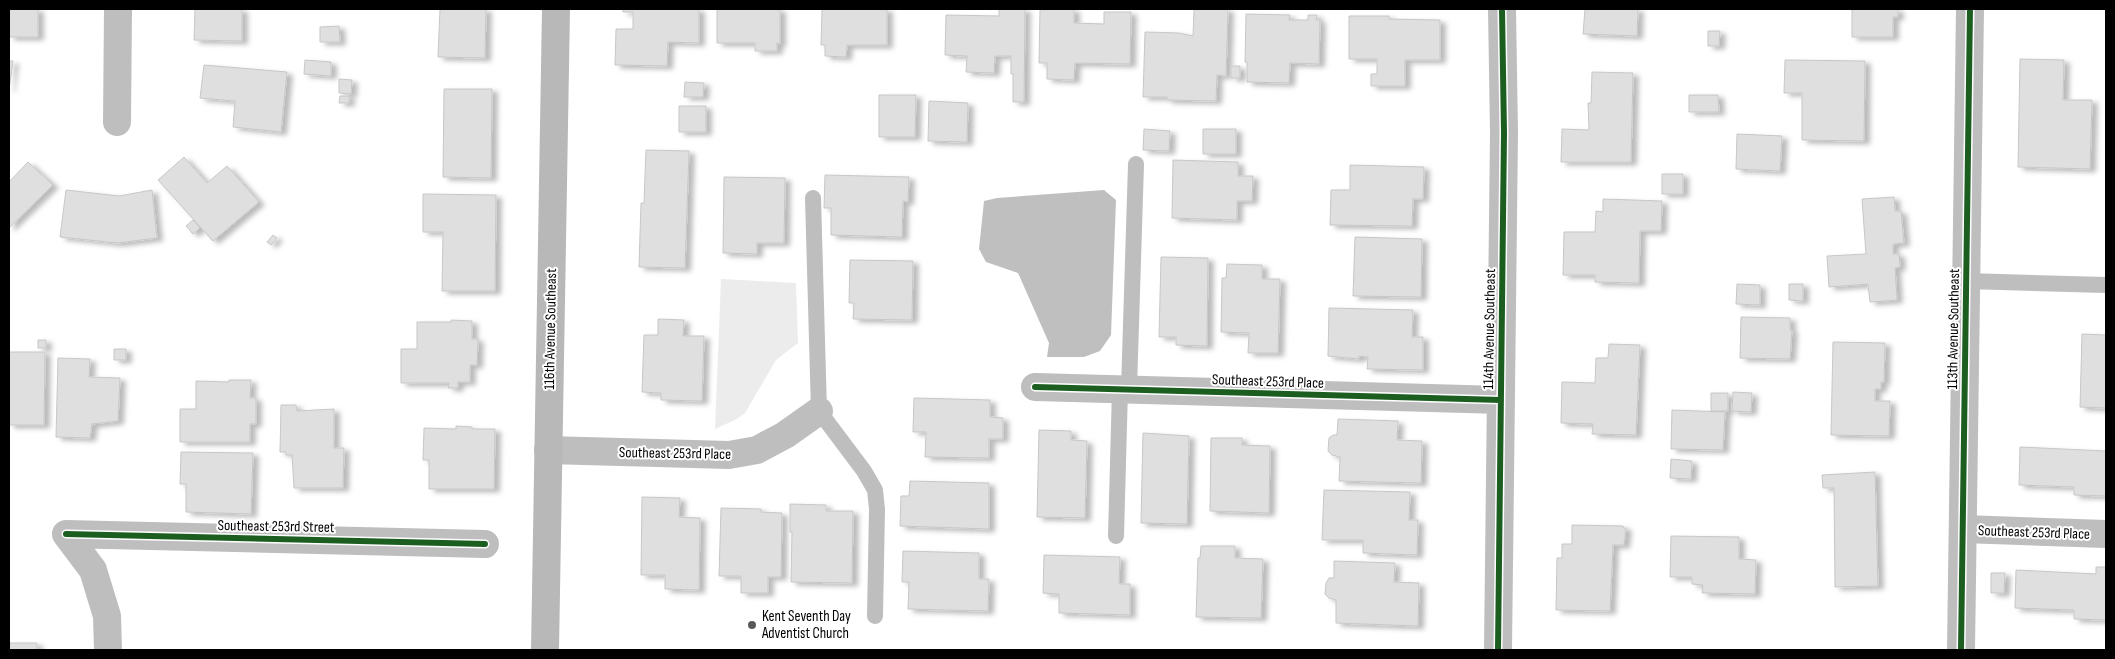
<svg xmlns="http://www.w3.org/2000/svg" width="2115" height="659" viewBox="0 0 2115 659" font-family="'Sofia Sans Condensed',sans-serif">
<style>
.green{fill:#ececec}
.water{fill:#bfbfbf}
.building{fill:#dfdfdf;stroke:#c7c7c7;filter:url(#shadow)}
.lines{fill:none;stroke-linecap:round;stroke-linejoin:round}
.service{stroke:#bebebe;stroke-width:16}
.minor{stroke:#bebebe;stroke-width:28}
.secondary{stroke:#b8b8b8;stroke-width:28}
.cycleway-casing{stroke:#fff;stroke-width:9}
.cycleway{stroke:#1b5e20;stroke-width:6}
.poi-dot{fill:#595959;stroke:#fff;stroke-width:2}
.labels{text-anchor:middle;stroke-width:4;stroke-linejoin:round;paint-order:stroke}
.street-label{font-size:15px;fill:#000;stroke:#fff}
.poi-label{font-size:15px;fill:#000;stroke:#fff;text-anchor:start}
</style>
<defs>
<filter id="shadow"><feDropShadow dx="5.5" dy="3" stdDeviation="2.5" flood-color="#0004"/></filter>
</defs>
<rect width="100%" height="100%" fill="#fff"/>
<path class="green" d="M721,279L796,283L798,343L776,360L745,413L737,419L715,429Z"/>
<path class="water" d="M1104,190L1116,200L1111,335L1100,351L1084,357H1047L1049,343L1018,273L986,262L979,249L984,201L997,198Z"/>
<path class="building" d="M9,9H38V37H9Z
M195,9H242V41L194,40Z
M440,9H486L485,58L438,57Z
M623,9H699V43L668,42L667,66L615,65L616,29H633V12H623Z
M717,9H780V44L777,43V51H755V43H717Z
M822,9H887V45H847L846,57L825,56V45H821Z
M999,9H1025L1024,102H1013V74H1011V56H995L994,73L966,72L967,56L945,55L946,15L999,16Z
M1040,9H1074V23L1104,24V12H1131L1130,64L1075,63L1074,80L1047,79V63H1039Z
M1194,9H1228L1226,76L1217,75L1216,101L1167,100V97H1143L1145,32L1179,33L1193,36Z
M1585,9H1638L1637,36L1583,34Z
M1852,9H1898V17H1893V37H1852Z
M1246,14L1290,15L1289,20H1308V15H1317L1316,20H1320L1319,64L1290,63L1289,83L1247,82V62H1245Z
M1349,16H1389V19L1440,20V60H1405V86H1371V74H1377V59H1349Z
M339,26L340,42H320V27Z
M1708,31H1720L1719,46H1708Z
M2020,59L2064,60L2063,100H2092L2090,169L2018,167Z
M305,60L331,62V76L304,74Z
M1785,60L1865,61L1864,141L1802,140V93H1784Z
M9,61H13L9,90Z
M204,65L287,72L281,132L233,127L235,101L200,98Z
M1231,66H1240V78H1231Z
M1592,72L1633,73L1631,162H1561L1562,129L1589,130L1588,103H1591Z
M339,79L352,80L351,94L339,93Z
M685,82L704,83L703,97H684Z
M444,89H492L491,178L443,177Z
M879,95H916L915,137H879Z
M1689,95H1718L1719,112H1689Z
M340,96H349V103H339Z
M929,101L968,103L967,142L928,141Z
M679,106H706V132H679Z
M1144,129L1170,131L1169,151L1143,150Z
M1203,129H1236V154H1203Z
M1737,134L1782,136L1780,171L1736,169Z
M646,150L689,151L685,268L639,267L641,203H644Z
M184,157L207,183L227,166L259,202L213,241L158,180Z
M1173,160L1238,162V176H1253L1252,201H1237V220L1172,218Z
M28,162L53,185L9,228V182Z
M1350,165L1424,167L1423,199H1413L1412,226L1330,225L1331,190H1350Z
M1662,174H1683V194H1662Z
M825,175L909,177L908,202L903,201L902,237L831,235V208H824Z
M724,177L785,178L784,243H757V254L723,253Z
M66,190L119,196L152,190L157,238L117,243L60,237Z
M423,194L496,195L495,291H442L443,232H423Z
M1894,197L1895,211H1901L1904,243L1893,244V254H1899L1900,267L1895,268L1897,300L1870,302L1868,284L1829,287L1827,256L1866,254L1862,199Z
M1603,199L1662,201L1661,231H1640L1639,283L1595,282V275H1563L1564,232H1595L1596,211L1603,212Z
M193,220L200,228L193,234L186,226Z
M273,235L277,238L271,245L267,242Z
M1355,237L1422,239L1421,297L1353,296Z
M1161,257L1208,258L1207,346L1176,345V337H1159Z
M850,260L913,261L912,320L853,319L854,303H849Z
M1227,264L1262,265V279H1280L1278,353H1248L1249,333L1221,332L1222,278H1226Z
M1737,284L1760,285V305L1736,304Z
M1789,284H1803V301L1789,300Z
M1329,308L1413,310L1412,337H1423V370L1367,369L1368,357L1359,356V359L1328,356Z
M1741,317L1790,318V330H1792L1790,359L1740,358Z
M658,319L684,320L683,336H704L702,401L661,400V393L642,392L644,335H658Z
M451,320L472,321V339H478L477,365H470V382H458V388H448L449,383H401V349H417V322H451Z
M2082,334L2106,335V408L2080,407Z
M38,340H46V348H38Z
M1833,342L1885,343L1884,382H1881V389H1875V401H1890L1889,436L1831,435Z
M1609,344L1640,345L1636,435L1592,434L1593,424L1561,423L1562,382L1595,383L1596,358H1608Z
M114,349H126V360H114Z
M9,352H45L44,425H9Z
M58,358L90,359L89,377L120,378L118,421L92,424L90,438L56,437Z
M229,380H251L250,398H256V424H250V442H180V409H196V381L229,382Z
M1733,392L1752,393L1751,412L1732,411Z
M1711,393H1728V411H1711Z
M914,398L990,400V417L1003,418V439H989V458L925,457L926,432H913Z
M281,405H296L297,411L334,409V448H344L343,488H294L292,455H286V452H280Z
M1672,410L1725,412L1723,450L1671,449Z
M1338,419L1398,421L1397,440L1422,441L1421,483L1339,481L1340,457L1332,455L1328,451L1329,438L1333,435H1337Z
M456,426L472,427V429H495L494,489H429V460H423L424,428L456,429Z
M1039,430L1071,431V440L1087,441L1085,518L1037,517Z
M1143,433L1189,436L1187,524L1141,523Z
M1211,438H1242V445L1270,446L1269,513L1210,511Z
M2020,447L2106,451V496L2074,495V487L2019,485Z
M181,452L253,453L251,514L186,512V484H180Z
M1671,459L1692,461L1691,479L1670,478Z
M1875,472L1878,586L1835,587L1834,488H1823L1822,475Z
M910,481L989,483V529L900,526L901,496H909Z
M1324,490L1410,492L1409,520H1418L1417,555L1363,553V540H1322Z
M642,497L680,498L679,517L700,518L699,590L665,589V575H641Z
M790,504L826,505V511H853L852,583L791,582L792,532H790Z
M721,508L761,509V512L782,513L781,577H768V593H741V576H719Z
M1572,525L1623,526V528H1626L1624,545H1613L1610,611L1556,610L1557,558H1562V544H1572Z
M1671,536L1739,537V559L1756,560L1755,594L1702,593L1703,585L1692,584V577H1670Z
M1201,546H1235V558L1263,559L1261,618L1196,617L1198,558H1200Z
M903,551L979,553V579H989L988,611L908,609L909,582H902Z
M1044,555L1120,557L1119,584H1130V615L1059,613V594L1043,593Z
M1334,561L1395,563L1394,582L1419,583L1418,626L1336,623V600L1329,598L1325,594L1326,583L1329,578H1334Z
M2096,567H2106V620L2074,619V610L2015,608L2016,570L2096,574Z
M1991,573H2005L2004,593H1991Z
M10,643H37V650H9Z"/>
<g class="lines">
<path class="service" d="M813,198L819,411L864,471L875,490L877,509L875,616
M1966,281L2106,285
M1129,389L1136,164
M1116,536L1120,389"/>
<path class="minor" d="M117,122L118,9
M1035,387L1501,400
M548,450L729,455L757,450L785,435L819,411
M1963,529L2106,534
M66,534L485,544
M66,534L93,570L107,616L108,650
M1498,650L1504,133L1502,9
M1961,650L1970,9"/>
<path class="secondary" d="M545,650L556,9"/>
<defs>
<path id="cycleway" d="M1035,387L1501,400
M66,534L485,544
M1498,650L1504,133L1502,9
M1961,650L1970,9"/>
</defs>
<use href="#cycleway" class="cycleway-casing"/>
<use href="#cycleway" class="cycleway"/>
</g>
<circle class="poi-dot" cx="752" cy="625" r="5"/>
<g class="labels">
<g class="street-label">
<text transform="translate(550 329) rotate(-89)" y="5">116th Avenue Southeast</text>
<text transform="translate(1489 329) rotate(-89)" y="5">114th Avenue Southeast</text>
<text transform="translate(1953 329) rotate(-89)" y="5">113th Avenue Southeast</text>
<text transform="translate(1268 381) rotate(2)" y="5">Southeast 253rd Place</text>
<text transform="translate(675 453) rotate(1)" y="5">Southeast 253rd Place</text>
<text transform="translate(276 526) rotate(1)" y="5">Southeast 253rd Street</text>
<text transform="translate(2034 532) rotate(2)" y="5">Southeast 253rd Place</text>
</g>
<g class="poi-label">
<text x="762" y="621">Kent Seventh Day<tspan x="762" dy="17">Adventist Church</tspan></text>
</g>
</g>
<rect width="2115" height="659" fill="none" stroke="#000000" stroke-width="20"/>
</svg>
